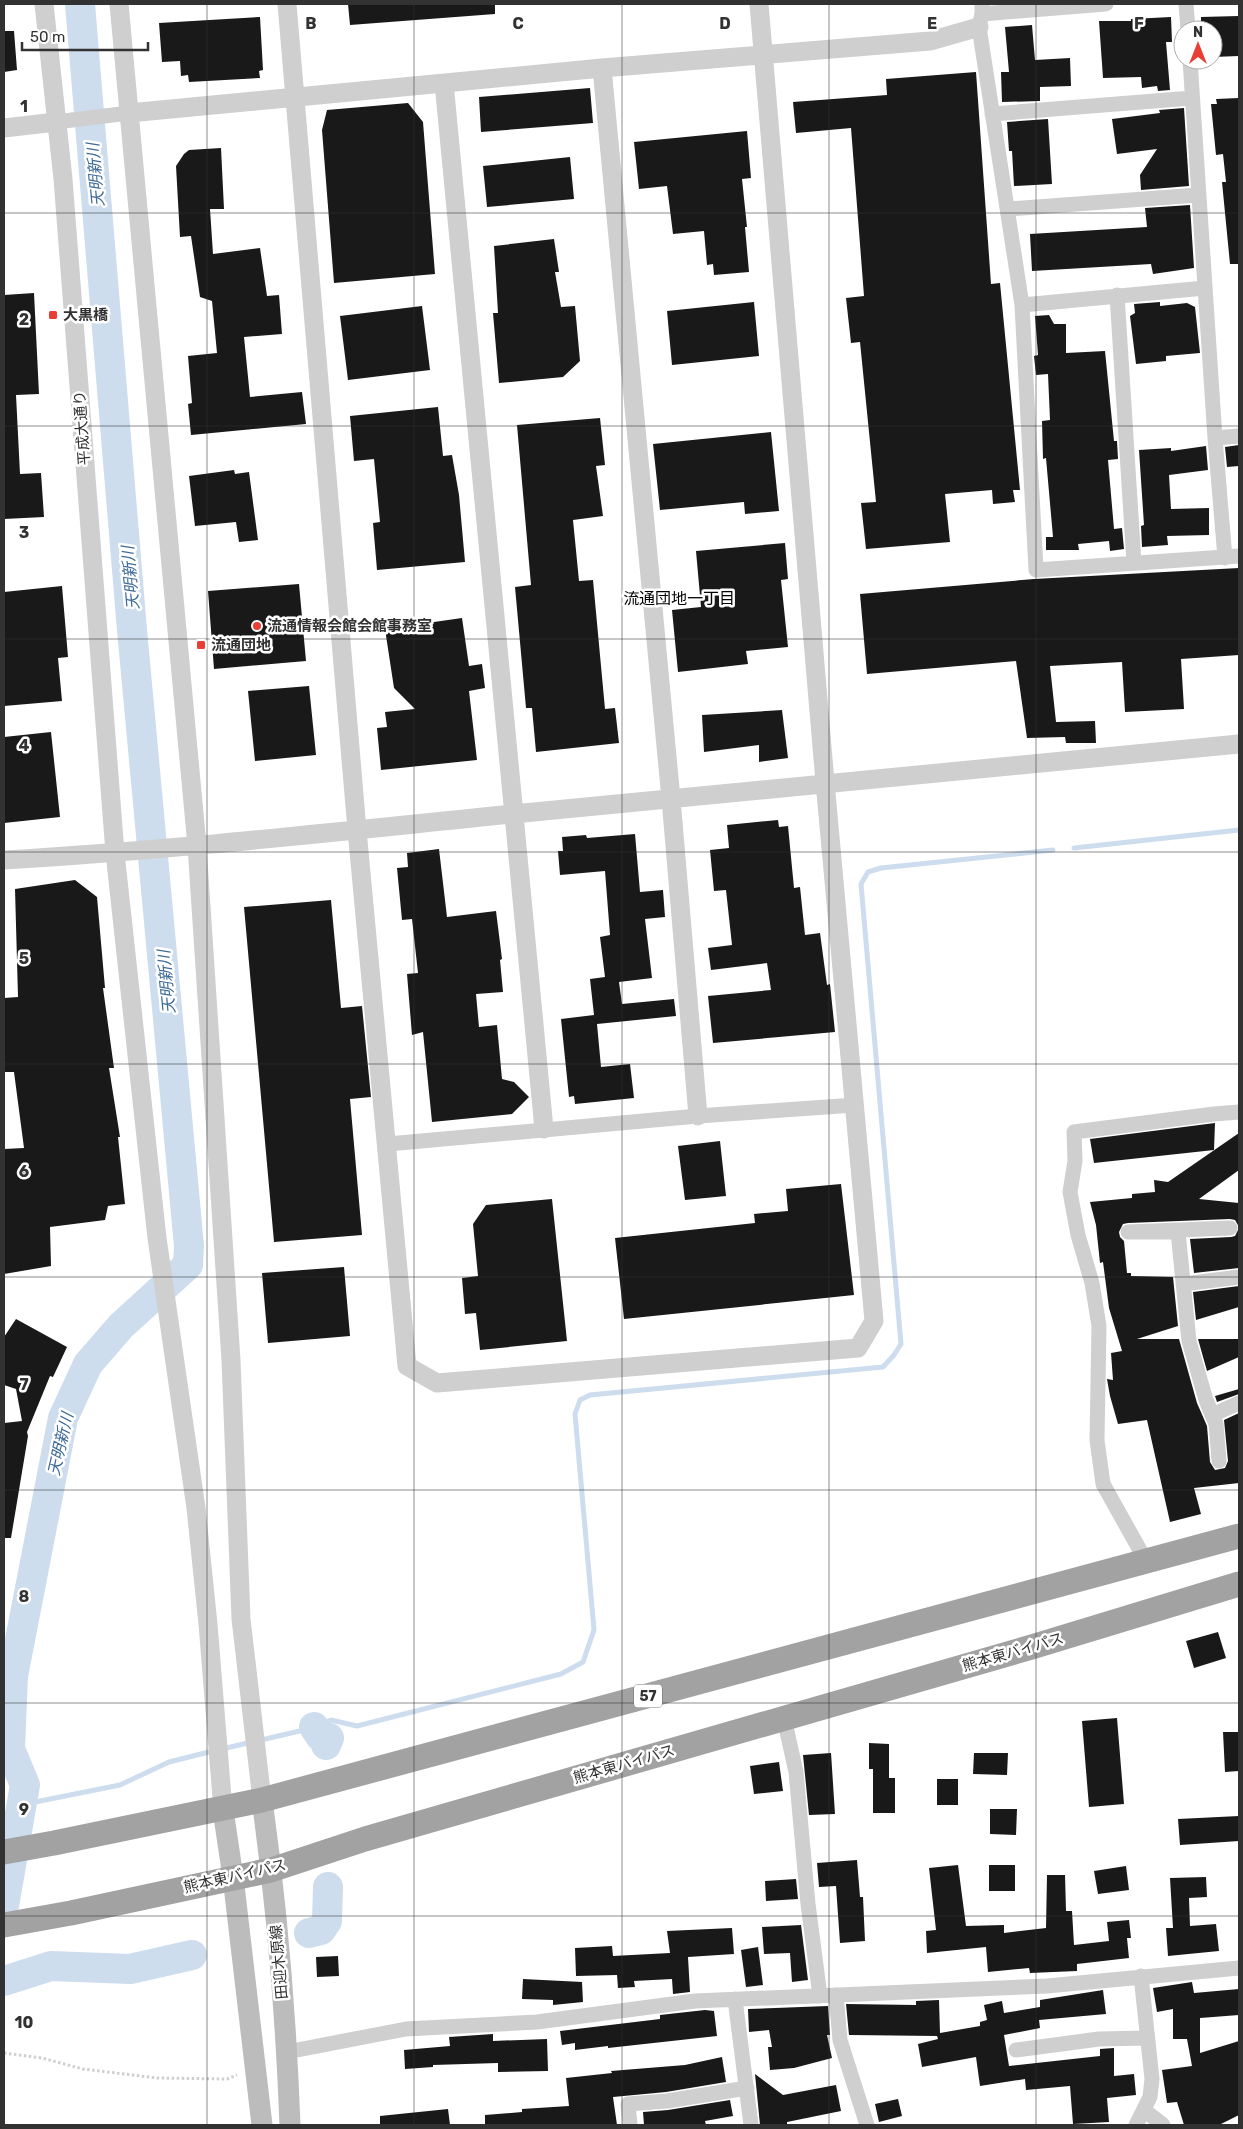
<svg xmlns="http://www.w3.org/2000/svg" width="1243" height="2129" viewBox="0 0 1243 2129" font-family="Rubik,'Noto Sans JP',sans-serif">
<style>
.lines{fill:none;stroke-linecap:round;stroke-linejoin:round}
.stream{stroke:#cdddee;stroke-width:5}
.river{stroke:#cdddee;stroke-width:30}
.building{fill:#191919}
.path{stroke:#cfcfcf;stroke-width:3;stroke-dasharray:2.5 2.5;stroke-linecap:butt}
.minor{stroke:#cfcfcf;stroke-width:15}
.tertiary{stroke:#cfcfcf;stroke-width:19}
.secondary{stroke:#bcbcbc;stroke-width:21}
.trunk{stroke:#a2a2a2;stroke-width:25}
.grid{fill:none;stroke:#323232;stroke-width:1;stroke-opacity:0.55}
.poi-dot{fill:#ea3e34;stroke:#fff;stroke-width:2}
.labels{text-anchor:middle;stroke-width:5;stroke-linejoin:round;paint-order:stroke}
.shield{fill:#fff;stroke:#707070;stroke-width:1}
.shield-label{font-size:14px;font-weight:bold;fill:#323232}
.poi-label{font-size:15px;font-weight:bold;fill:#323232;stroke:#fff;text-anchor:start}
.street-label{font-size:15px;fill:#323232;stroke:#fff}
.water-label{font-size:16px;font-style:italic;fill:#3d6998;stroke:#fff}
.neighbourhood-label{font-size:16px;fill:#000;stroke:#fff}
.grid-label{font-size:16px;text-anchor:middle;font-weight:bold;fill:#323232;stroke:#fff;stroke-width:5;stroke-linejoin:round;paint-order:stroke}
</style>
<rect width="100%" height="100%" fill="#fff"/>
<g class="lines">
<path class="stream" d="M1074,848L1239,830
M222,1749L304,1730L331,1720L357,1726L561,1674L583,1662L594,1630L575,1414L580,1400L590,1395L883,1367L894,1355L901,1344L861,884L868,872L881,868L1053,850
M20,1805L120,1785L169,1762L213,1751"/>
<path class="river" d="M314,1727L320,1736L329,1738L326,1745
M4,1906L25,1785L10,1749L13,1676L63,1418L88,1364L121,1326L188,1265L189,1246L132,630L80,4
M309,1933L321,1930L327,1921L328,1887
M4,1981L51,1966L130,1969L192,1955"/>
</g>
<path class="building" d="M348,4H495V14L350,25Z
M1239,16V56L1213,57V30H1201V17Z
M260,17L263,70L259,71L260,78L189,82L188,75L181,76L180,61L162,62L159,23Z
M1171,17L1172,42H1166L1170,90L1158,91L1157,86L1142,88L1141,77L1103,78L1099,21H1131V19Z
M1032,25L1035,60L1070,58L1071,86L1040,87V101L1002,102L1001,72H1009L1005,27Z
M4,31H14L17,70L4,72Z
M976,72L991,284L1000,283L1020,490H1013L1015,502L993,504L992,490L945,494L950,542L866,549L861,503L876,502L860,342L851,343L846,298L864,296L851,128L796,133L793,102L887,95L886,79Z
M590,88L593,123L481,132L479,97Z
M1239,98V264H1230L1222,182H1226L1223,154L1216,155L1211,104H1217L1216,99Z
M408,103L423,122L435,274L334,283L322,130L327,110Z
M1184,108L1189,186L1141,190L1140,175L1157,149L1117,154L1112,119L1160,113L1159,110Z
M1048,119L1052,184L1014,186L1012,151H1009L1007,122Z
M747,131L751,178L742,179L747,227H745L749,272L714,275L713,264L707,265L704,231L673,234L667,186L639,189L634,142Z
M221,148L224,209H210L213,254L260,248L267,296L279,295L282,334L244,337L250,397L302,392L306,424L191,435L188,404L192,403L188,356L217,353L212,301L200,297L191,236L180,237L176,166L184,154L189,150Z
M570,157L574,199L487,207L483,166Z
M1190,205L1194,268L1153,274L1151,264L1032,271L1030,234L1147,227L1145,208Z
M554,239L559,272H555L561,307L575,306L580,361L563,377L499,383L493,313H498L494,246Z
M34,293L39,394L16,395L20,474L41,473L44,517L4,519V295Z
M754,302L759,356L672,365L667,311Z
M1160,302V306L1187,303L1195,307L1200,353L1166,356V361L1136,364L1130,316L1135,313L1134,304Z
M422,306L430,370L348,380L340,316Z
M1049,315L1054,324H1066V353L1105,351L1114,441H1117L1118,459L1108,460L1114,529L1122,528L1124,549L1110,551L1109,541L1078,544L1079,550H1046V537H1053L1046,458L1043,459L1042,421L1050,420L1048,374L1036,375L1034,356L1038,355L1035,316Z
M438,407L443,456L452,455L459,495L465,562L377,570L373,523L380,522L374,459L354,461L350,416Z
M600,418L605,465L596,466L603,516L573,520L579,581L593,580L605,709L615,708L619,743L536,752L532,708H526L515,587L531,585L517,425Z
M771,432L779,511L745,514L744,502L660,510L653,444Z
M1239,445V466L1227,467L1225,447Z
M1206,446L1208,470L1169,475L1171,509L1209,508V535L1167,536L1168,545L1142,547L1141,526L1144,525L1139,450L1171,448V451Z
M234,470L235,474L249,472L258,540L239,542L236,522L195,526L189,476Z
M785,543L788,579L781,580L788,647L746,651L748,664L678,672L672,610L701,607L696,551Z
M1239,568V655L1181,659L1184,709L1125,712L1122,662L1050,666L1056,722L1095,721L1096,743H1066L1065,737L1027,738L1016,661L867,674L860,594L1034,579Z
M299,584L306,661L214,669L208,591Z
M62,586L68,657L58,658L62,701L4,706V592Z
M462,618L469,666L482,664L485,688L469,691L477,760L381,770L377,728L387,727L385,712L415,709L394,688L385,629Z
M309,686L316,755L255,761L248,691Z
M782,710L788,758L759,762V745L704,752L702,715Z
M51,732L60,817L4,823V737Z
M778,820L779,827L788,826L794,888L800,887L805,935L820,933L827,985L830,984L835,1032L713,1043L708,996L771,990L767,963L711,970L708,948L732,945L726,890L714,891L710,850L729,848L727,825Z
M635,834L640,892L663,890L665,917L645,919L652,978L619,982L622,1004L674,999L676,1016L597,1024L601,1067L630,1064L634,1098L575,1104L574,1096L569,1097L561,1019L594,1015L590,979L605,977L600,937L610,935L605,871L560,875L558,851H563L562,837L586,835L587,838Z
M439,849L447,917L496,911L502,959L500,960L503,992L476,994L479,1027L497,1025L502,1079L514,1082L529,1097L512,1114L432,1122L423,1032L412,1035L407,974L418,973L412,919L402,920L397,868L408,867L407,853Z
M75,880L97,897L105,988H103L114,1068H109L120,1137H118L125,1204L108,1206L105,1220L50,1227L51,1266L4,1274V1149L24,1148L14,1072H4V998L18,997L15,889Z
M331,900L341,1008L362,1006L371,1097L350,1099L362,1235L274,1242L244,907Z
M1215,1123L1214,1150L1094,1163L1090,1139Z
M1239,1133V1170L1199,1199L1239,1203V1227L1235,1220L1230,1219L1128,1223L1123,1224L1119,1232L1120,1237L1124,1241L1127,1273H1131V1276L1173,1277L1178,1326L1137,1339H1179L1197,1403L1207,1426L1210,1462L1215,1470L1225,1468L1228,1461L1224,1420L1239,1413V1483L1194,1488L1201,1514L1170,1522L1147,1420L1118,1424L1110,1396L1107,1379L1113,1380L1111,1353L1122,1351L1109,1308L1103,1262L1100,1263L1096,1225L1090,1202L1132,1198V1194L1155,1192L1154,1180L1168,1182Z
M720,1141L726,1196L685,1200L678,1146Z
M841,1184L854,1295L624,1319L615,1238L755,1223L754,1214L788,1211L786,1189Z
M552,1199L567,1341L480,1350L476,1313L465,1314L462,1278L478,1276L473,1224L486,1205Z
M1239,1228V1268L1194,1273L1190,1239L1231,1237L1235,1236Z
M344,1267L350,1336L268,1343L262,1273Z
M1239,1286V1307L1196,1320L1193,1292Z
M16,1319L67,1347L53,1377L50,1376L27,1432L28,1436L11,1538H4V1423L22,1421L16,1389L4,1385V1337Z
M1198,1339H1239V1357L1207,1371Z
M1239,1389V1394L1217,1402L1215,1396Z
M1218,1632L1226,1658L1194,1668L1186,1641Z
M1117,1718L1124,1804L1089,1807L1082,1721Z
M1223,1732H1239V1771L1225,1772Z
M869,1743L889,1744V1778H895V1813H873V1769H869Z
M831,1753L835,1814L809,1815L803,1755Z
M974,1753H1008L1007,1775L973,1774Z
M779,1762L783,1791L754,1794L750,1766Z
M937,1779H958V1805H937Z
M990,1809H1017L1016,1835L990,1834Z
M1239,1816V1841L1180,1845L1178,1819Z
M857,1860L860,1897H863L865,1941L840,1943L836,1886L819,1887L817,1863Z
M958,1865L966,1926L1004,1925V1933L1046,1928L1047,1875H1065L1066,1911H1072L1074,1945L1109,1941L1107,1922L1129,1920L1131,1938H1127L1129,1958L1077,1964V1971L1030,1973L1029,1968L988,1972L986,1947L927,1953L926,1931L936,1930L929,1868Z
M989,1865H1015V1891H989Z
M1126,1866L1129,1890L1098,1894L1094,1871Z
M1206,1877L1207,1897L1189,1898L1190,1926L1216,1924L1219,1951L1168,1956L1166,1928H1173L1170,1878Z
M796,1879L798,1899L766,1901L765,1881Z
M801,1925L808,1980L792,1982L790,1953L764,1954L762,1927Z
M732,1928L734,1954L688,1957L690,1992L673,1994L672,1979L634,1981L635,1987L618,1988L617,1975L576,1976L575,1948L612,1946L613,1956L670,1953L667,1931Z
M758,1947L763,1985L746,1987L741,1950Z
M338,1956L339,1976L317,1977L316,1957Z
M523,1979L582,1982L583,2002L553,2005V2000L522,1999Z
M1192,1982L1194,1993L1239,1989V2015L1200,2018V2053L1239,2041V2115L1219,2125H1184L1177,2102L1167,2103L1162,2070L1192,2066L1187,2039H1173V2009L1157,2012L1153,1988Z
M1103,1990L1106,2014L1039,2020L1040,2028L1004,2035L1009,2066L1100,2056V2049L1114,2048V2076L1134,2074L1136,2095L1107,2098L1109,2122L1073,2124L1070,2086L1026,2090L1025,2079L980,2086L976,2057L922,2067L918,2044L938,2039L937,2036L849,2035L846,2004L916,2005V2001L939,2000L940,2033L980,2026V2022L987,2020L984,2005L1002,2001L1004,2013L1040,2007V2000Z
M828,2006L830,2035H827L832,2058L794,2068L770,2070L768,2047H772L769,2030L749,2032L748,2009Z
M705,2010L714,2011L717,2036L608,2048V2046L575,2050V2043L562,2045L560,2031L660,2019V2015Z
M493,2034V2041L547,2039L548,2071L498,2072V2063L433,2065V2067L405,2069L404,2050L450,2046L449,2037Z
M722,2057L726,2082L666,2092L613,2097L617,2125H485V2115L522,2112V2109L569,2106L566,2078L612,2073L611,2071L685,2065Z
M755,2074L783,2095L836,2085L841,2111L787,2122V2125H760Z
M898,2099L902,2116L879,2122L875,2104Z
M730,2100L733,2116L705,2121L706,2125H644L643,2112L668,2110Z
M448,2109L450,2125H380V2116Z"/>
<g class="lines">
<path class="path" d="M4,2053L42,2058L83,2069L157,2078L227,2079L237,2075"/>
<path class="minor" d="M982,4V14L979,27L1022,305L1036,570L1239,556
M1186,4L1188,30
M982,14L1106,4
M1190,60L1215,438L1225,558
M992,114L1192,98
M56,122L129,113
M1008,209L1198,195
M1117,295L1134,563
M1022,305L1205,288
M1215,438L1239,436
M388,1144L698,1116L855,1105
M1183,1284L1239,1277
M1212,1415L1239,1403
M1219,1461L1216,1424L1206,1400L1189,1341L1178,1232H1128L1230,1228
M1146,1561L1103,1484L1097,1440L1099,1326L1092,1283L1078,1235L1070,1192L1075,1161L1074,1132L1214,1114L1239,1112
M784,1718L796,1772L808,1904L820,1996
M836,1995L840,2040L867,2125
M735,1999L751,2125
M1016,2050L1099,2039L1147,2038
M287,2052L406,2029L537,2022L695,2001L1047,1986L1239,1968
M1144,2110L1163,2125
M630,2125L628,2104L667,2101L747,2088
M1136,2125L1150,2097L1152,2079L1141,1976"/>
<path class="tertiary" d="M44,4L63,179L115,853L157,1238L196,1508L208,1624L223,1810
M119,4L197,846L231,1360L241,1619L262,1800
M287,4L357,830L407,1366L437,1383L858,1348L874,1321L825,782L759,4
M602,68L671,799L698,1116
M444,83L544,1129
M129,113L602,68L930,41L979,27
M4,128L56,122
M4,860C174,850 343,831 513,814C755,790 997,766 1239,744"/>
<path class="secondary" d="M262,1800C277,1908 286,2017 290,2125
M223,1810L233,1877L262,2125"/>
<path class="trunk" d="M4,1852L54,1843L262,1800L1239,1536
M4,1925L71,1913L271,1870L365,1839L1035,1646L1239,1584"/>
</g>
<path class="grid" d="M207,4V2125M414,4V2125M622,4V2125M829,4V2125M1036,4V2125M4,213H1239M4,426H1239M4,639H1239M4,852H1239M4,1064H1239M4,1277H1239M4,1490H1239M4,1703H1239M4,1916H1239"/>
<g class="poi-dot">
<rect x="48" y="310" width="10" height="10" rx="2.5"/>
<circle cx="257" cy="626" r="5"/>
<rect x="196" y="640" width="10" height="10" rx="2.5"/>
</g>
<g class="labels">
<rect class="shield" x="634" y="1684.5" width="28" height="23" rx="4"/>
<g class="shield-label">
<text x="648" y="1701">57</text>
</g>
<g class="poi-label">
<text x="63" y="320">大黒橋</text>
<text x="267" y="631">流通情報会館会館事務室</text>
<text x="211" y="650">流通団地</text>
</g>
<g class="street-label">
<text transform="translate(82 428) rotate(-94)" y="5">平成大通り</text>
<text transform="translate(1013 1652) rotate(-16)" y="5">熊本東バイパス</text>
<text transform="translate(624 1764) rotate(-16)" y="5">熊本東バイパス</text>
<text transform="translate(235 1876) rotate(-13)" y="5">熊本東バイパス</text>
<text transform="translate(279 1962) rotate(-95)" y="5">田迎木原線</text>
</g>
<g class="water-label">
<text transform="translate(95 175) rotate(-95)" y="6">天明新川</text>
<text transform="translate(130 578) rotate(-95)" y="6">天明新川</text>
<text transform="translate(166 982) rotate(-95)" y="6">天明新川</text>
<text transform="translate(60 1444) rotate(-77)" y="6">天明新川</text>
</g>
<g class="neighbourhood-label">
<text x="679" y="604">流通団地一丁目</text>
</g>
</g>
<g class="grid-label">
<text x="311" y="29">B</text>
<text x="518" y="29">C</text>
<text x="725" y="29">D</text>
<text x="932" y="29">E</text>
<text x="1139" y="29">F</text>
<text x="24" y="112">1</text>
<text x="24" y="325">2</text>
<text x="24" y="538">3</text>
<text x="24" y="751">4</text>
<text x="24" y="964">5</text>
<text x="24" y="1177">6</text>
<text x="24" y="1390">7</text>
<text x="24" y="1602">8</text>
<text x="24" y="1815">9</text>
<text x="24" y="2028">10</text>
</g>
<rect width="1243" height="2129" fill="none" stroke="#323232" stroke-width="10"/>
<g transform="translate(1198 45)"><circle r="24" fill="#ffffff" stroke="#adadad"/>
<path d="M0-4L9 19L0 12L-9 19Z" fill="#ea3e34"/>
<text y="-8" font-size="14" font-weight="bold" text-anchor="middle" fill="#323232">N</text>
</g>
<path d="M22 42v8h126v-8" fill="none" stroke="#323232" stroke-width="2.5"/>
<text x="30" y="42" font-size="15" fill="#323232" stroke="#ffffff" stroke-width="4" paint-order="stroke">50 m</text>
</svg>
